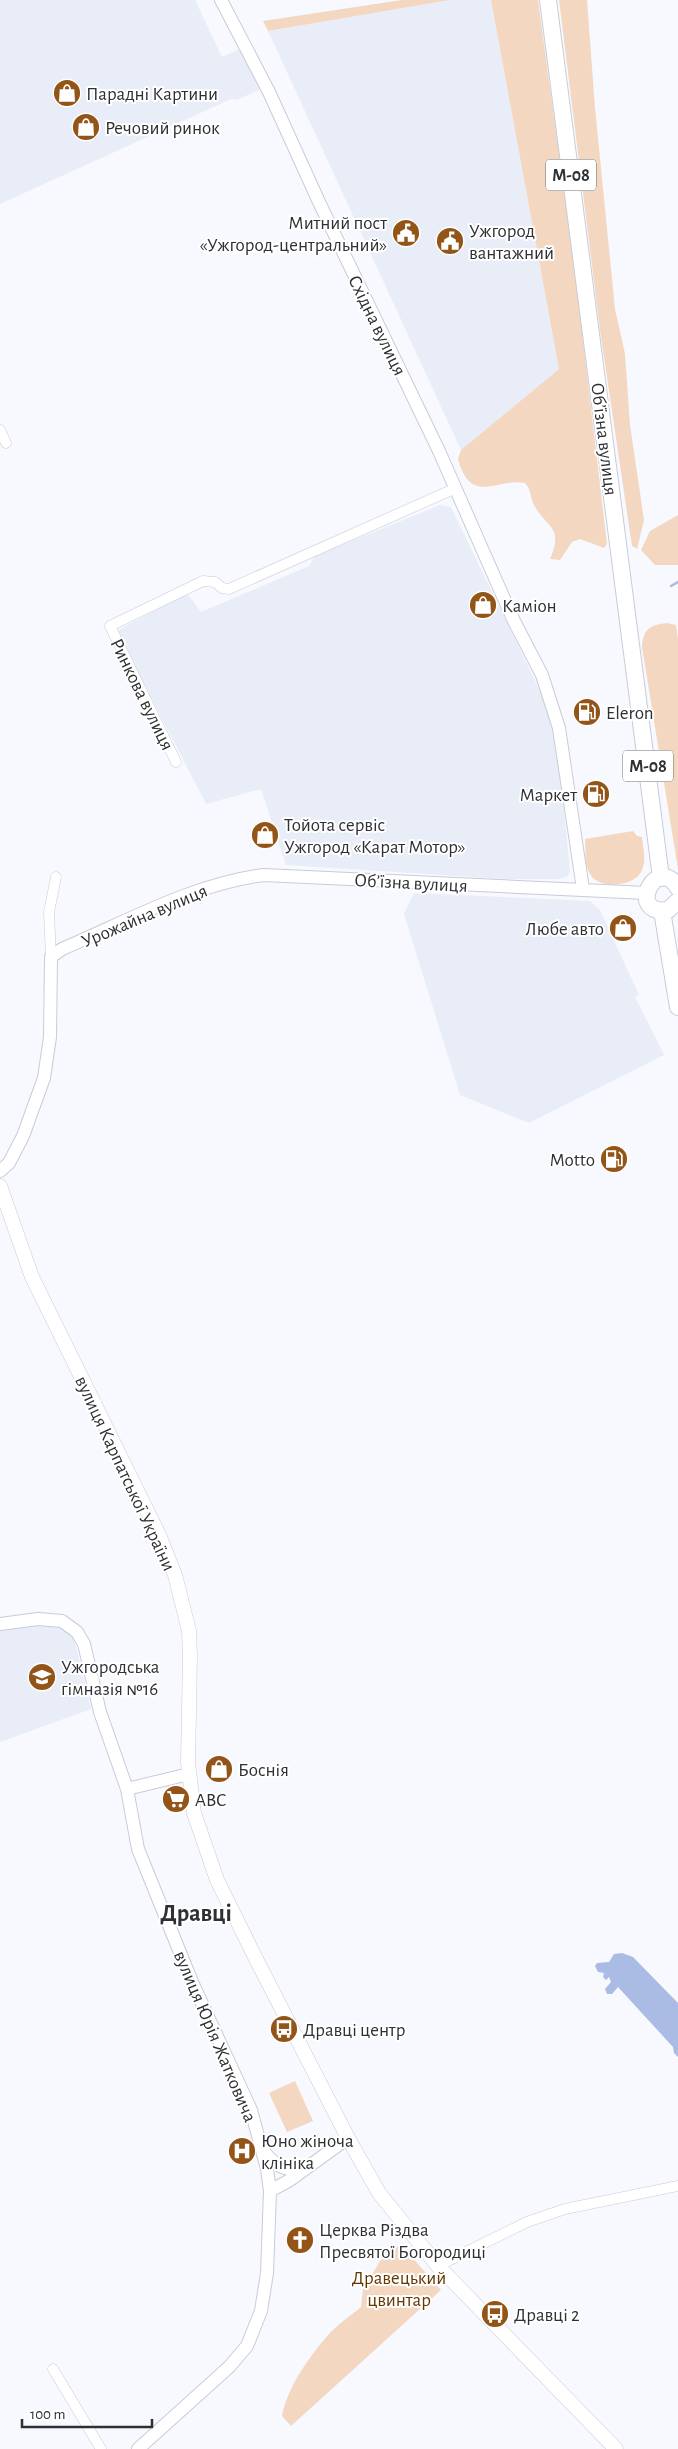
<svg xmlns="http://www.w3.org/2000/svg" width="678" height="2449" viewBox="0 0 678 2449" font-family="'Alegreya Sans',sans-serif">
<style>
.built{fill:#e8edf8}
.green{fill:#f3d7c1}
.water{fill:#aabbe4}
.lines{fill:none;stroke-linecap:round;stroke-linejoin:round}
.stream{stroke:#aabbe4;stroke-width:2.5}
.minor-casing{stroke:#c7ccd8;stroke-width:11}
.tertiary-casing{stroke:#c7ccd8;stroke-width:14}
.secondary-casing{stroke:#c7ccd8;stroke-width:15}
.trunk-casing{stroke:#c7ccd8;stroke-width:18}
.minor{stroke:#fff;stroke-width:10}
.tertiary{stroke:#fff;stroke-width:12}
.secondary{stroke:#fff;stroke-width:14}
.trunk{stroke:#fff;stroke-width:16}
.labels{text-anchor:middle;stroke-width:4;stroke-linejoin:round;paint-order:stroke}
.shield{fill:#fff;stroke:#6d6e71;stroke-width:1}
.shield-label{font-size:18px;font-weight:bold;fill:#2e3034}
.poi-label{font-size:19px;fill:#2e3034;stroke:#fff;text-anchor:start}
.street-label{font-size:19px;fill:#2e3034;stroke:#fff}
.park-label{font-size:19px;fill:#663600;stroke:#fff}
.district-label{font-size:24px;font-weight:bold;fill:#2e3034;stroke:#fff}
</style>
<rect width="100%" height="100%" fill="#f7f9fe"/>
<path class="built" d="M0,0H195L222,57L242,48L261,89L237,100L231,99L0,204Z
M450,0H491L559,369L461,450L268,31Z
M440,505L451,507L540,691L550,720L558,748L570,871L568,876L560,879H505L286,865L261,789L206,804L117,631L187,593L201,612L309,566L315,556Z
M414,893L590,901L600,910L639,995L635,997L664,1055L529,1123L460,1095L404,914Z
M56,1622L72,1630L91,1709L0,1742V1630Z"/>
<path class="green" d="M402,0H450L268,31L263,21Z
M491,0H538L574,264L607,544L604,548L580,539L572,542L560,560L550,559C564,526 547,529 534,505C530,497 531,489 525,483C496,478 471,506 458,459L461,450L559,369Z
M559,0H587L595,108L615,309L625,354L630,425L644,520L637,549L632,546L600,330Z
M678,515V565H655L641,550L650,531Z
M667,623L676,625L678,639V869L642,647C643,629 650,625 667,623Z
M633,831L637,836L642,837C643,848 647,862 641,872C633,887 599,890 590,874C584,865 586,849 585,839Z
M295,2081L313,2121L287,2132L269,2093Z
M401,2245L441,2290L291,2426L282,2416C287,2388 309,2357 328,2335C337,2325 350,2316 361,2307L363,2289L387,2250Z"/>
<path class="water" d="M622,1953L633,1957L678,2003V2057L674,2053L673,2047L618,1987L612,1994H607L605,1989L611,1982L609,1977L606,1980L603,1977L604,1973L598,1972L595,1966L597,1963L609,1962L614,1954Z"/>
<g class="lines">
<path class="stream" d="M671,586L678,582"/>
<defs>
<path id="minor" d="M0,430L6,443
M176,762L110,626L203,581L215,582L222,588L229,589L456,488
M51,957L49,912L56,877
M438,2266L527,2222L565,2209L678,2186
M53,2369L101,2449"/>
<path id="tertiary" d="M221,0L269,92L319,202L439,451L513,619L542,675L559,728L583,889
M0,1171L9,1163L23,1136L44,1078L50,1037L51,957L62,949C126,922 195,883 264,875L646,893
M0,1624L38,1619L62,1621L77,1632L84,1644L100,1712L127,1789L138,1849L192,1982L251,2110L267,2169L270,2191L267,2273L261,2311L247,2346L229,2367L138,2449
M127,1789L189,1774
M264,2152C276,2166 285,2171 304,2170
M270,2191L290,2180L348,2138"/>
<path id="secondary" d="M0,1186L32,1277L159,1535L175,1575L189,1631L190,1655L188,1763L194,1813L217,1880L255,1957L348,2138L379,2193L438,2266L616,2449"/>
<path id="trunk" d="M548,0L661,878
M678,888C657,852 625,916 668,910L678,901
M662,911L678,1007"/>
</defs>
<use href="#minor" class="minor-casing"/>
<use href="#tertiary" class="tertiary-casing"/>
<use href="#secondary" class="secondary-casing"/>
<use href="#trunk" class="trunk-casing"/>
<use href="#minor" class="minor"/>
<use href="#tertiary" class="tertiary"/>
<use href="#secondary" class="secondary"/>
<use href="#trunk" class="trunk"/>
</g>
<defs>
<symbol id="shop-disc" viewBox="-11 -11 22 22"><circle r="9.5" fill="#925517" stroke="#fff"/><path d="M-5-2.5h2.3a2.7 3.5 0 0 1 5.4 0H5L5.5 6h-11ZM-1.5-2.5h3a1.5 2.3 0 0 0-3 0Z" fill="#fff"/></symbol>
<symbol id="civic-disc" viewBox="-11 -11 22 22"><circle r="9.5" fill="#925517" stroke="#fff"/><path d="M-.6-6.5H3V-4.5H.6V-3L4-1V1h2V6H-6V1h2V-1L-.6-3ZM-1.2 2.5V6h2.4V2.5Z" fill="#fff"/></symbol>
<symbol id="fuel-disc" viewBox="-11 -11 22 22"><circle r="9.5" fill="#925517" stroke="#fff"/><path d="M-5.5-6h7V0h2V4h1.3V-2.5L3-4.5l.8-.8L6-3V5H2.5V1h-1V6h-7ZM-4.2-4.7v3.2H.2V-4.7Z" fill="#fff"/></symbol>
<symbol id="school-disc" viewBox="-11 -11 22 22"><circle r="9.5" fill="#925517" stroke="#fff"/><path d="M0-5L7-2L0 1L-7-2ZM-4 1L0 2.5L4 1V4Q0 6-4 4Z" fill="#fff"/></symbol>
<symbol id="supermarket-disc" viewBox="-11 -11 22 22"><circle r="9.5" fill="#925517" stroke="#fff"/><path d="M-6-5.5h2.5l.6 2H6L4.5 2H-2.5L-4.4-4H-6ZM-1.5 3.2a1.3 1.3 0 1 0 .1 0ZM3 3.2a1.3 1.3 0 1 0 .1 0Z" fill="#fff"/></symbol>
<symbol id="bus-disc" viewBox="-11 -11 22 22"><circle r="9.5" fill="#925517" stroke="#fff"/><path d="M-5-6H5V4H4V6H2V4H-2V6H-4V4H-5ZM-3.5-4V0h7V-4ZM-3.5 1.2v1.5H-2V1.2ZM2 1.2v1.5H3.5V1.2Z" fill="#fff"/></symbol>
<symbol id="hospital-disc" viewBox="-11 -11 22 22"><circle r="9.5" fill="#925517" stroke="#fff"/><path d="M-5-5h3v3.5h4V-5h3V5h-3V1.5h-4V5h-3Z" fill="#fff"/></symbol>
<symbol id="church-disc" viewBox="-11 -11 22 22"><circle r="9.5" fill="#925517" stroke="#fff"/><path d="M-1.2-6h2.4v3.5h3.3v2.4h-3.3V6h-2.4V-.1h-3.3v-2.4h3.3Z" fill="#fff"/></symbol>
</defs>
<g fill-rule="evenodd">
<use href="#shop-disc" x="51" y="77" width="32" height="32"/>
<use href="#shop-disc" x="70" y="111" width="32" height="32"/>
<use href="#civic-disc" x="390" y="217" width="32" height="32"/>
<use href="#civic-disc" x="434" y="225" width="32" height="32"/>
<use href="#shop-disc" x="467" y="589" width="32" height="32"/>
<use href="#fuel-disc" x="571" y="696" width="32" height="32"/>
<use href="#fuel-disc" x="580" y="778" width="32" height="32"/>
<use href="#shop-disc" x="249" y="819" width="32" height="32"/>
<use href="#shop-disc" x="607" y="912" width="32" height="32"/>
<use href="#fuel-disc" x="598" y="1143" width="32" height="32"/>
<use href="#school-disc" x="26" y="1661" width="32" height="32"/>
<use href="#shop-disc" x="203" y="1753" width="32" height="32"/>
<use href="#supermarket-disc" x="160" y="1783" width="32" height="32"/>
<use href="#bus-disc" x="268" y="2013" width="32" height="32"/>
<use href="#hospital-disc" x="226" y="2135" width="32" height="32"/>
<use href="#church-disc" x="284" y="2224" width="32" height="32"/>
<use href="#bus-disc" x="479" y="2298" width="32" height="32"/>
</g>
<g class="labels">
<g class="shield">
<rect x="546" y="159.5" width="50" height="31" rx="4"/>
<rect x="623" y="750.5" width="50" height="31" rx="4"/>
</g>
<g class="shield-label">
<text x="571" y="181">М-08</text>
<text x="648" y="772">М-08</text>
</g>
<g class="poi-label">
<text x="86" y="100">Парадні Картини</text>
<text x="105" y="134">Речовий ринок</text>
<text x="387" y="229" text-anchor="end">Митний пост<tspan x="387" dy="22">«Ужгород-центральний»</tspan></text>
<text x="469" y="237">Ужгород<tspan x="469" dy="22">вантажний</tspan></text>
<text x="502" y="612">Каміон</text>
<text x="606" y="719">Eleron</text>
<text x="577" y="801" text-anchor="end">Маркет</text>
<text x="284" y="831">Тойота сервіс<tspan x="284" dy="22">Ужгород «Карат Мотор»</tspan></text>
<text x="604" y="935" text-anchor="end">Любе авто</text>
<text x="595" y="1166" text-anchor="end">Motto</text>
<text x="61" y="1673">Ужгородська<tspan x="61" dy="22">гімназія №16</tspan></text>
<text x="238" y="1776">Боснія</text>
<text x="195" y="1806">ABC</text>
<text x="303" y="2036">Дравці центр</text>
<text x="261" y="2147">Юно жіноча<tspan x="261" dy="22">клініка</tspan></text>
<text x="319" y="2236">Церква Різдва<tspan x="319" dy="22">Пресвятої Богородиці</tspan></text>
<text x="514" y="2321">Дравці 2</text>
</g>
<g class="street-label">
<text transform="translate(378 325) rotate(64)" y="7">Східна вулиця</text>
<text transform="translate(605 439) rotate(83)" y="7">Обʼїзна вулиця</text>
<text transform="translate(143 694) rotate(64)" y="7">Ринкова вулиця</text>
<text transform="translate(411 882) rotate(3)" y="7">Обʼїзна вулиця</text>
<text transform="translate(144 915) rotate(-23)" y="7">Урожайна вулиця</text>
<text transform="translate(126 1473) rotate(65)" y="7">вулиця Карпатської України</text>
<text transform="translate(216 2036) rotate(67)" y="7">вулиця Юрія Жатковича</text>
</g>
<g class="park-label">
<text x="399" y="2284">Дравецький<tspan x="399" dy="22">цвинтар</tspan></text>
</g>
<g class="district-label">
<text x="196" y="1921">Дравці</text>
</g>
</g>
<path d="M22 2419v8h130v-8" fill="none" stroke="#2e3034" stroke-width="2.5"/>
<text x="30" y="2419" font-size="15" fill="#2e3034" stroke="#ffffff" stroke-width="4" paint-order="stroke">100 m</text>
</svg>
